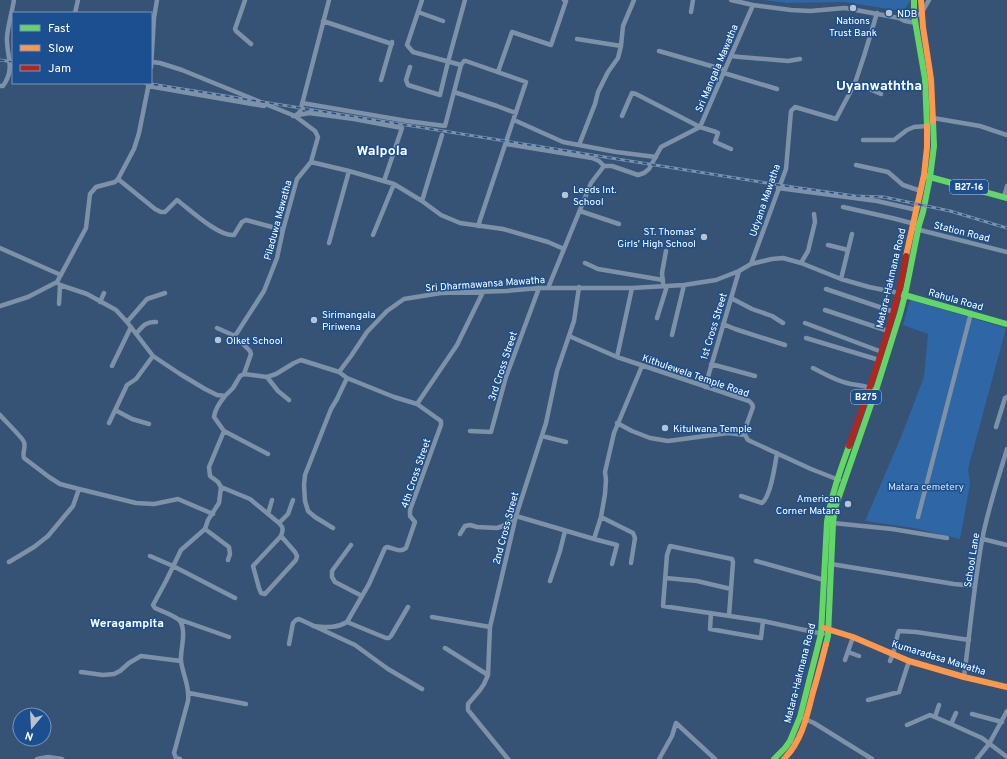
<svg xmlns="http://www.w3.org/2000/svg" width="1007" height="759" viewBox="0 0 1007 759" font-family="Overpass,sans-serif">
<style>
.green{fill:#2f66a5}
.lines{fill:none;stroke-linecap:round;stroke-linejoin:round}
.street{stroke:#7d92a8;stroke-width:4.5}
.fast{stroke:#63d668;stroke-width:6}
.slow{stroke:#ff974d;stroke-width:6}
.jam{stroke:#b3261e;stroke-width:6}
.rail-casing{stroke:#7e92a7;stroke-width:3}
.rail{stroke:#1b4f8f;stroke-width:1.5;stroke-dasharray:4.5;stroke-linecap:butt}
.poi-dot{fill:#b9c2ce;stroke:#1b4f8f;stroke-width:1.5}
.labels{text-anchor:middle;stroke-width:3;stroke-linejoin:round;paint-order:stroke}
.shield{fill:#1b4f8f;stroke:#bbcadd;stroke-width:1}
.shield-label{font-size:9px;font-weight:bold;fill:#fff}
.poi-label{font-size:10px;fill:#fff;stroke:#1b4f8f;text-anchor:start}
.street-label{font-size:10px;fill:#fff;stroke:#1b4f8f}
.park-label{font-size:10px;fill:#cfe3fa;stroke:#1b4f8f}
.quarter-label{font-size:12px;font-weight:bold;fill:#fff;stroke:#1b4f8f}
.district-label{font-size:14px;font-weight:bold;fill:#fff;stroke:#1b4f8f}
</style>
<rect width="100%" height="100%" fill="#365274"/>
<path class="green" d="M763,0H910V2L903,11L843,2L787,3Z
M910,300L1006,328L968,469L970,484L960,539L914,528L865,521L901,437L924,377L928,334L903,325Z"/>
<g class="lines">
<path class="street" d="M245,0L243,6L235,29L236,31L251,44
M422,0L407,45L413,52L461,65
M731,0L753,5L791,10L810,11L845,8L899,18L905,21L916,23
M418,12L443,21
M691,12L693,0
M75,13L78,0
M899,18L921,14L929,0
M323,21L392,44
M577,39L621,46
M659,51L725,70
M731,56L740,57L788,61L800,59
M152,62L160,63L182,70L295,116L315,131L318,137L311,162L297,179L283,230L277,258L264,291L235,336L250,351L251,354L244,374
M151,67L154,18L157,0
M410,67L406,80L408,85L440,95L448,62L465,0
M498,72L512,32L551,45L566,1L564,0
M724,73L777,89
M381,80L392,42
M855,83L881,94
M0,86H3C16,68 6,55 7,37C8,25 12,12 14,0
M148,86L264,106
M454,92L497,106L516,113
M302,103L407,121L445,126L461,65L464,61H466L526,82L478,226
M296,115L300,112L329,0
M293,116L309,113L354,119L402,128L384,181
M622,116L632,93L636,94L700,127L716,132L718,133L715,142L731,149
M933,118L980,126L1007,135
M514,120L563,142L616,152L656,157
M863,140H894L907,130L914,127L927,126
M506,144L592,158L599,161L604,166
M579,145L595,104L598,92L608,72L618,58L621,46L623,26L634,0
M311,162L349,171L394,184L422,201L441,215L460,223L503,229L548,242L564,249
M856,165L888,172L903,185L921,191
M118,179L155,209L161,212H165L177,200C189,209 219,237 234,235L242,222L246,220L283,230
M778,188L877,201L917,210
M1004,197L1007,186
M422,201L442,135
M843,207L892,218L915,224
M580,211L619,224
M916,229L1007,252
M373,235L394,184
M329,243L349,171
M828,245L848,250
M0,248L45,268L61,275
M585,263L598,269L663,280
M801,263L808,251L815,222L814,214
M751,264L786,169L791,111L795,107L836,119L855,83L864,56L877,13
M841,279L852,234
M57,282L60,285L87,294L116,310L127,322L153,356L180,374L205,389L217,395L225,396L233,388L240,376L244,374L267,377L276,374L294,363L301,360L339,372L351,356L367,332L387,311L404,299L441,293L506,291L539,288H632L684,285L716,280L739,271L751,264L772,259L783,258L801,263L841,279L869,287L899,293
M663,283L662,273L666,251
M548,288L591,183L604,166H612L638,175L644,173L649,169L661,147L700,127L753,5
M826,289L894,312
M731,298L752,309L772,316L783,323
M100,302L104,293
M59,304L60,285
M0,306L28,297L57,282L86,228L90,194L96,187L115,182L118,179L134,149L139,133L149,83
M825,310L888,331
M657,318L667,286
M127,322L147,299L165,293
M805,323L882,352
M723,324L735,329L785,345
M217,328L235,336
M136,334C142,327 146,321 156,322
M672,335L684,285
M569,336L617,357L749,401L752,404L753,407L745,429V435L748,440L811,469L839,480
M806,338L879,360
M617,357L632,288
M711,364L755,376
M112,366L131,327
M813,368C825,374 838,382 851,384C859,385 865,386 873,389
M339,372L347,378L394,397L417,404
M267,377L278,391L289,400
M705,387L739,271
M225,396C220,402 215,409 214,417L224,431L268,454
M115,410L132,419L149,424
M0,415C5,421 22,437 24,442C26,448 22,453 24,458L49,477L60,484L79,489L136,503L154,504L178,499L213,514
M109,423L127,385L136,379L153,356
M617,423L632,431L650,438L668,441L728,433L745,435
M996,427L1005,398L1007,397
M470,431L491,432L506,377L539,288
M542,436L566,442
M221,487L250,499L279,523C284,528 283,530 281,536L295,552L297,556L296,560L265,594L261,593L259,588L253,566L281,536
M741,496L762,503C771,496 775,465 777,453
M268,514L272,500
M601,517L633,533L635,538L631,563
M918,517L971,313
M279,523L288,514L293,500
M833,523L892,529L947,538
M333,528L315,517L308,511L305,501L304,485L305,475L316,447L331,409L337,399L347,378
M205,529L229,547L230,554L228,560
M460,534L465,526L470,525L477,527L497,528L503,526L516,516L594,539L617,545L612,564
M594,539L601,517L605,494L606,480L605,472L614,433L642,366
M983,539L1007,545
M351,545L332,571V577L335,582L362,596
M150,556L173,566L235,598
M756,561L824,580
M9,562L34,547L48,536L73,506L79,489
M831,564L954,584L975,586
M666,578L697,581L731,589
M550,581L560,551L565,531
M711,613L710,629L761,638L763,621
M729,616L733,562L732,559L670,546L667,555L663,606L763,621L823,634
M432,617L490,627
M178,619L229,637
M347,622L386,638H389L391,636L408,607
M313,626C326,627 335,629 347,622L369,584L385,548L387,547C393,548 400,553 406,548L415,522L410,516V510L441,425V421L417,404L457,345L483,292
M289,644L293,623L296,620L299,619L355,645L388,669L422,689
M445,648L488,675
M848,652L859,656
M845,660L853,637
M890,661L893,654L898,633L899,631L916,632L969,640
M81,672L103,675L114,674L120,671L129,663L141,656L181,661
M964,677C970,631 974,585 982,540C988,509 998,479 1007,449
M189,693L246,704
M868,700L899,692L909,661
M972,714L1002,722
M935,717L939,705
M805,719L814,723L872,759
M951,724L956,713
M907,725L930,715L951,724L982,738L1007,757
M37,759L48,757L62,759
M180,759L176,758L174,753L188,701C190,686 183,676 181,661C180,650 187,632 180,621C176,616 161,611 155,608L153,605L166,581L181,550L205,529L208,520L219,503L221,487L218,482L210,476L209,467L224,431
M508,759L468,710V704L480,690L484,684L488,675L490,627L516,516L546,423L557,371L574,321L579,287
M659,759L672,736L676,723L715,759
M977,759L989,744L1007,711"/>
<path class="fast" d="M914,0V15L925,79L927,126
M926,176L1007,198
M901,294L1007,324
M826,644L828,636L833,523L835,508L876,390L900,314L905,295L919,225L923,212L930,177L934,146L933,121
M774,759L785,748L790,741L800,717L821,634L827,522C831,496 840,471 849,446"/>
<path class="slow" d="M921,0L923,27L931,79L933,121
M906,256L924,175L927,147V126
M824,628L853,637L909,661L964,677L1007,687
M784,759C802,741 807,716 813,692C818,676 822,660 826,644"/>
<path class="jam" d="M849,446C867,396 885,346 898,295C902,282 904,269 906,256"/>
<defs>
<path id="rail" d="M0,60L13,62
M145,83L779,185L855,196L884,197L950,211L1007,228"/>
</defs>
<use href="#rail" class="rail-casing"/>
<use href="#rail" class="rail"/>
</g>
<g class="poi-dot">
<circle cx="853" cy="8" r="4"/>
<circle cx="889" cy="13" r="4"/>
<circle cx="565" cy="195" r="4"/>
<circle cx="704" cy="237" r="4"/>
<circle cx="314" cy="320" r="4"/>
<circle cx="218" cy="340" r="4"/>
<circle cx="665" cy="428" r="4"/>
<circle cx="848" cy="504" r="4"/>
</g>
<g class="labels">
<g class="shield">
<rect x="950" y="180" width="38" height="14" rx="3"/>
<rect x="851" y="390" width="30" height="14" rx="3"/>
</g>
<g class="shield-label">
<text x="969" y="190">B27-16</text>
<text x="866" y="400">B275</text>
</g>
<g class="poi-label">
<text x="897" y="17">NDB</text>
<text x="853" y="24" text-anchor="middle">Nations<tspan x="853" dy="12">Trust Bank</tspan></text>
<text x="573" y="193">Leeds Int.<tspan x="573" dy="12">School</tspan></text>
<text x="696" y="235" text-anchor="end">ST. Thomas'<tspan x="696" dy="12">Girls' High School</tspan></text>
<text x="322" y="318">Sirimangala<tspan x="322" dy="12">Piriwena</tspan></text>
<text x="226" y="344">Olket School</text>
<text x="673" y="432">Kitulwana Temple</text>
<text x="840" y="502" text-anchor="end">American<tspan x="840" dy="12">Corner Matara</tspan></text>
</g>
<g class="street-label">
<text transform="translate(716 68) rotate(-67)" y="4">Sri Mangala Mawatha</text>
<text transform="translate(764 200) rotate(-71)" y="4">Udyana Mawatha</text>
<text transform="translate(277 220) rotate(-75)" y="4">Piladuwa Mawatha</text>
<text transform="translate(962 231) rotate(14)" y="4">Station Road</text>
<text transform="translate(890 278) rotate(-77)" y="4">Matara-Hakmana Road</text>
<text transform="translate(485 283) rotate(-4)" y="4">Sri Dharmawansa Mawatha</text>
<text transform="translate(956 299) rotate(16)" y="4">Rahula Road</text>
<text transform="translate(713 326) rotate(-73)" y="4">1st Cross Street</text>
<text transform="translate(502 366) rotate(-72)" y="4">3rd Cross Street</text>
<text transform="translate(696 375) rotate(19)" y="4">Kithulewela Temple Road</text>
<text transform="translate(415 473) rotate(-71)" y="4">4th Cross Street</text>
<text transform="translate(505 528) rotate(-75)" y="4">2nd Cross Street</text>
<text transform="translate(971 560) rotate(-81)" y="4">School Lane</text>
<text transform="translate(939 657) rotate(17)" y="4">Kumaradasa Mawatha</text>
<text transform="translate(799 673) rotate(-76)" y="4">Matara-Hakmana Road</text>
</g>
<g class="park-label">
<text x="926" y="490">Matara cemetery</text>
</g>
<g class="quarter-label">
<text x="127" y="627">Weragampita</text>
</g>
<g class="district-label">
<text x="879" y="90">Uyanwaththa</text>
<text x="382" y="155">Walpola</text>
</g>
</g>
<rect x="12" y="12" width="140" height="72" fill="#1b4f8f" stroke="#7695bc"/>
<rect x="20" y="25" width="20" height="6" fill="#63d668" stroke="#7695bc"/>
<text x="48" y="32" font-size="12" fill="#ffffff">Fast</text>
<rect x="20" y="45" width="20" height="6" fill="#ff974d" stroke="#7695bc"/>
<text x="48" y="52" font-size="12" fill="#ffffff">Slow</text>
<rect x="20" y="65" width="20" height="6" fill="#b3261e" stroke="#7695bc"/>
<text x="48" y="72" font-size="12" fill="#ffffff">Jam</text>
<g transform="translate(32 727) rotate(198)"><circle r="19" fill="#1b4f8f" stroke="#7695bc"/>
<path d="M0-3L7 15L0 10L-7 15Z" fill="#b9c2ce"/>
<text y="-6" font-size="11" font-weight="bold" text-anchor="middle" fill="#ffffff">N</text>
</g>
</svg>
